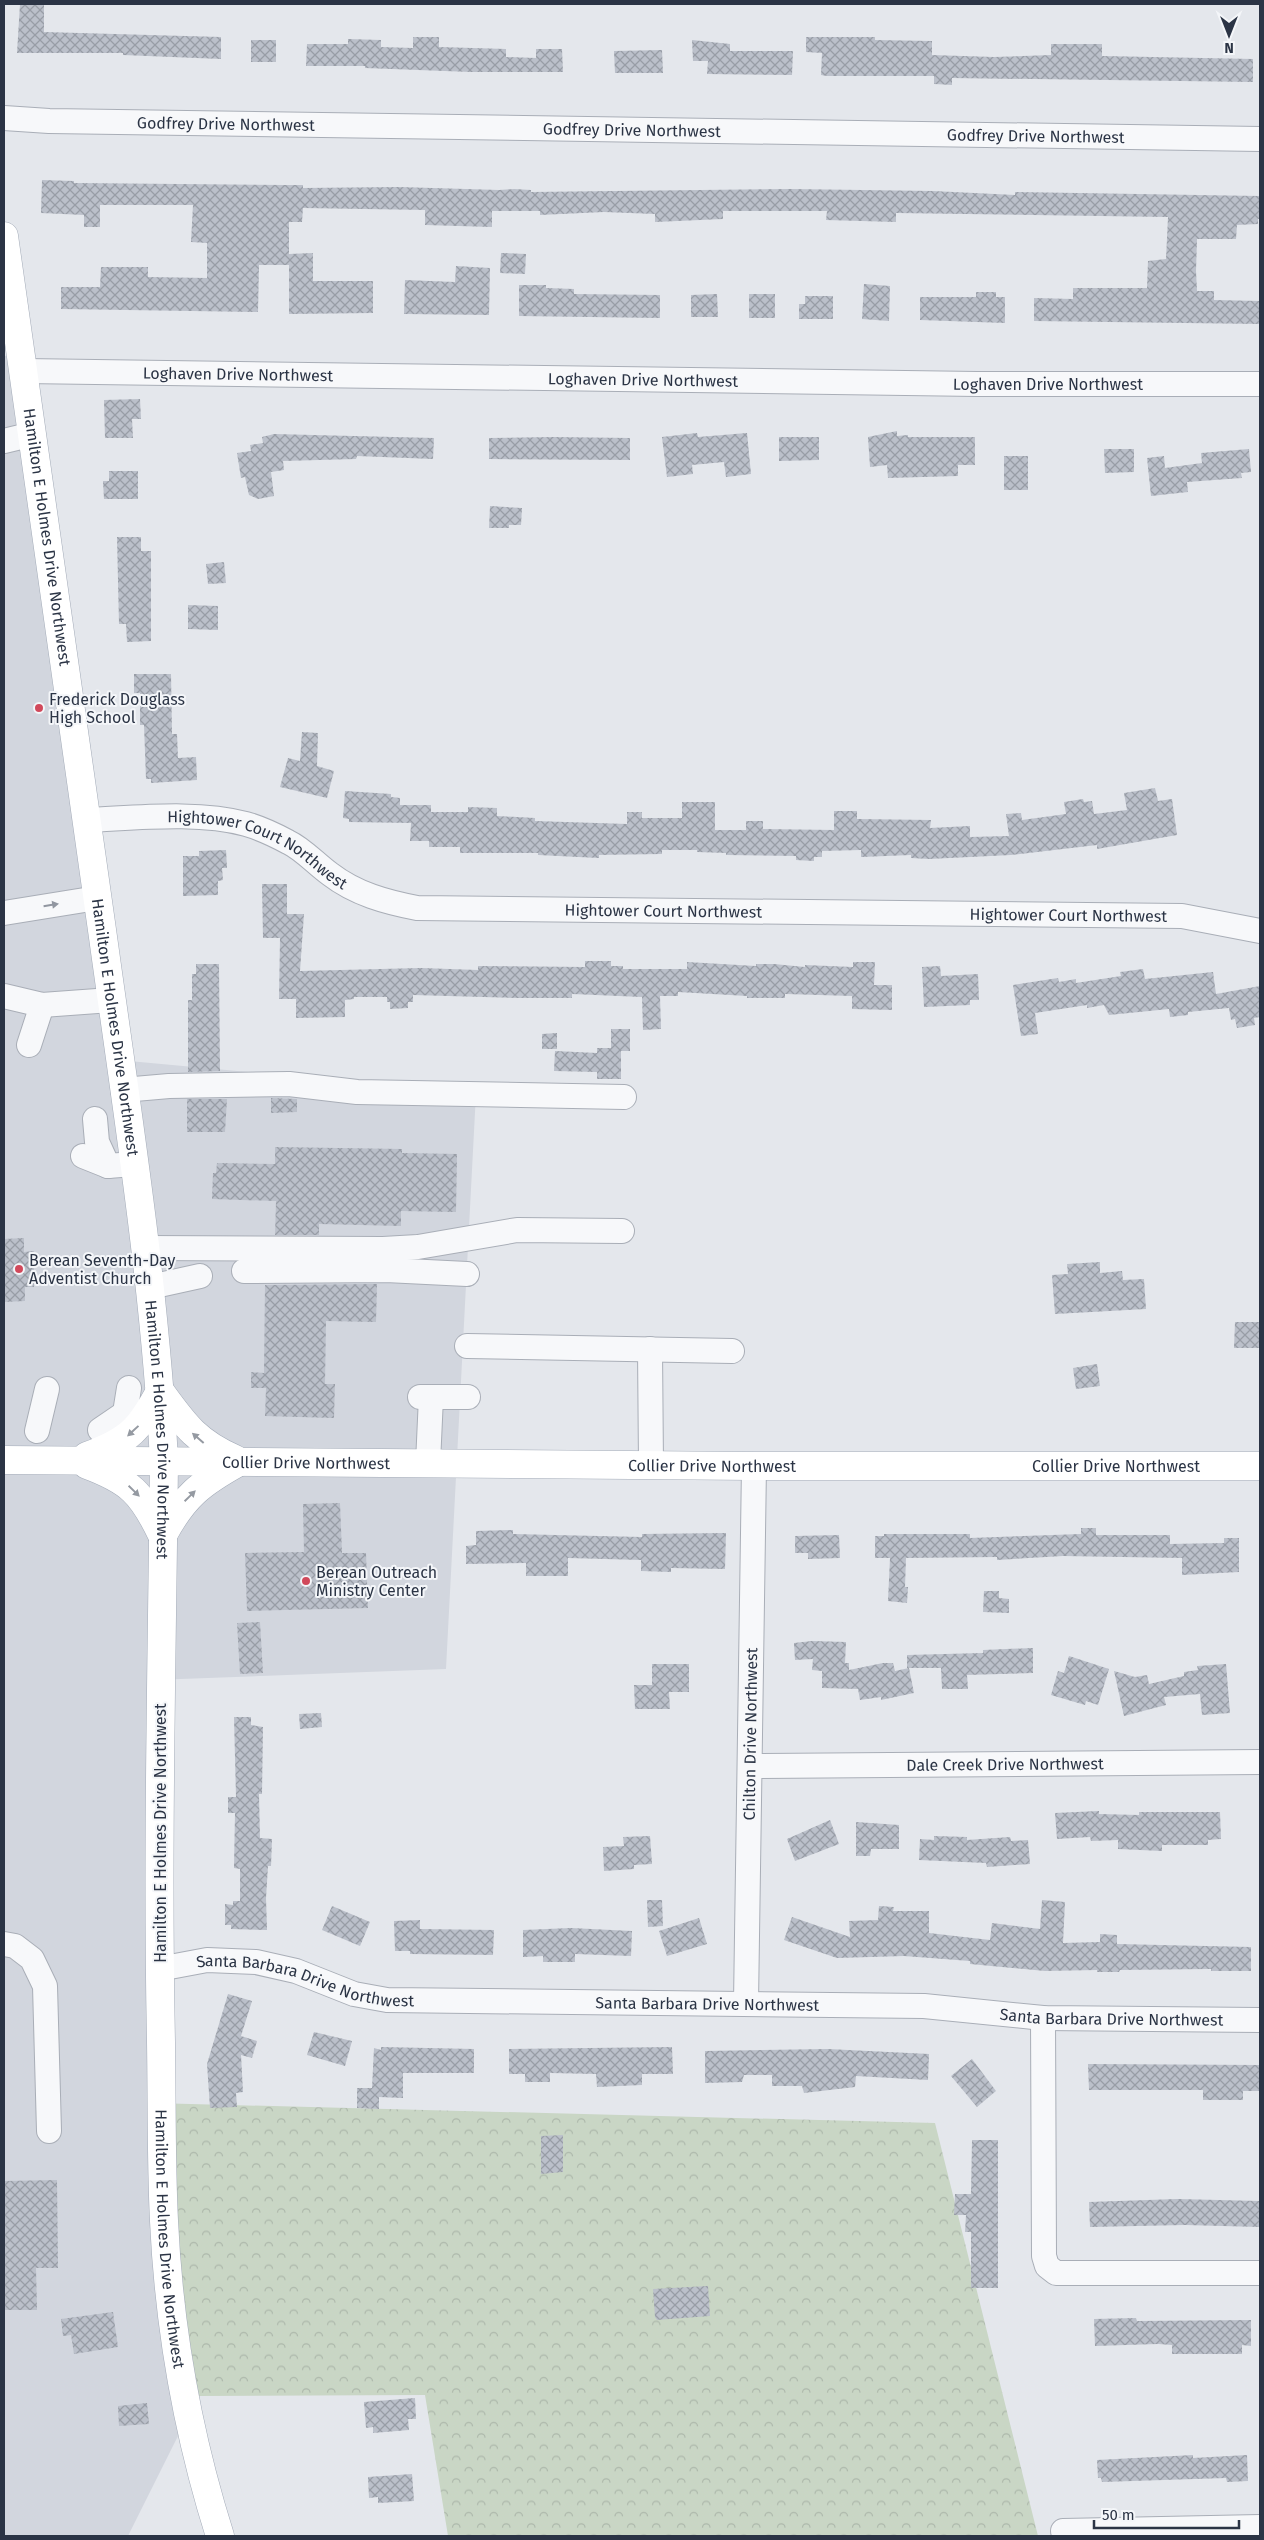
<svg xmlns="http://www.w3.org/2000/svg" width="1264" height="2540" viewBox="0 0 1264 2540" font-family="'Fira Sans',sans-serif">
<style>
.built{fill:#d2d6de}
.forest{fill:url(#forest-crowns)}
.building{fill:url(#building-cross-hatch)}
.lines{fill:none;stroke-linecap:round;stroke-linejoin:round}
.minor-casing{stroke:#a9aeb7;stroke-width:26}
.major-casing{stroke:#a3abb8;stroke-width:29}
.minor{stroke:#f7f8fa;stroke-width:24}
.major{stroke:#fff;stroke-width:28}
.oneway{fill:#9196a0}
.oneway2{fill:#959aa2}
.poi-dot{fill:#d1495b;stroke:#f4f6f9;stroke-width:2}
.labels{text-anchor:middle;stroke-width:4;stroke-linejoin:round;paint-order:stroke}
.street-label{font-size:16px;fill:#2b3445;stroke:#f4f6f9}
.poi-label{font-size:16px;fill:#2b3445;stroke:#f4f6f9;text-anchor:start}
</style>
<defs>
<pattern id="forest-crowns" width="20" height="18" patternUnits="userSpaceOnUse" patternTransform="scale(1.25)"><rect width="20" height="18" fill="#c9d6c5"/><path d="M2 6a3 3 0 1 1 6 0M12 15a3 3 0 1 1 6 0" fill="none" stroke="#adb8ab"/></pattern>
<pattern id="building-cross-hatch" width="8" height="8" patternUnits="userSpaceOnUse" patternTransform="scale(1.25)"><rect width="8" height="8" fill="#bbc0ca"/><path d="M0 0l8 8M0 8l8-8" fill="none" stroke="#989da6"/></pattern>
</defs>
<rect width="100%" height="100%" fill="#e4e7ec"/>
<path class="built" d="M4,356H18L129,1061L476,1093L446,1669L153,1680V2103L198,2396L128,2536H4Z"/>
<path class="forest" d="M153,2103L935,2123L1038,2536H448L425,2395L198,2396Z"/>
<path class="building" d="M20,4H44V32L221,37V59L123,55V53H17Z
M413,37H439V47L506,49V57L536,58V49H562L563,72H471L365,68V66H306L307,44H348V39L381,40V47L413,48Z
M806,37H875V40L932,41V55L994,57L1051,55V44H1102V56L1253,59V82L952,78V85L934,84V76H827L821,75L822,53L806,52Z
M251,40H276V62H251Z
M692,40L730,44V51H793L792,75L707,74L708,61H693Z
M662,50L663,73H615L614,51Z
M42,180L74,181V183L285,185H303V188L399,187L499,190L514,189L531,190V192L791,189L933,191L1015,195V192L1260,196V219H1258V224L1237,225L1236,239H1197L1196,271L1197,291H1214V300L1260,301V324L1034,321V298L1073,299V288H1147L1148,261L1166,259L1168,217L896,213V222L826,220L827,211H723V219L655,222V214L604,212L540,215V211H492V227L425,225V210L303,208L302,222H289V265H259L258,312L61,309V287H100L101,267H148V277L207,278V243L191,242L193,205H100V227H84V215L41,213Z
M313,253V281H373V313L289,314V254Z
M501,253L526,254L525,274L500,273Z
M456,266L490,268L489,315L404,314L405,280L455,282Z
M864,284L890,286L889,321L862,319Z
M519,285H546V288L574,289V294L660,295V318L519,316Z
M976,292H996V297H1005V323L920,320V297H976Z
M717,294L718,317H691V295Z
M749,294H775V318H749Z
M805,296H833V319H799V304H805Z
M140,399L141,419H132L133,438H105L104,400Z
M897,431V436L908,435V437H975V465H958V476L888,478L887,465L870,467L868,437Z
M697,433L698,437L747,433L751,474L726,477L724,462L692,465L693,474L667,477L662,437Z
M274,434L434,438L433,459L357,456L356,459L283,461L284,470L271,472L274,496L258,499L249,495L245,477L241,478L237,453L251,451L250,445L263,443L262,437Z
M553,437L630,438V460L489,459V438Z
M779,437H819V460L779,461Z
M1104,449H1134V472L1105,473Z
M1249,449L1251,472L1241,473L1242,478L1187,482L1188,492L1151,496L1147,458L1164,456L1165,468L1202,463L1201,453Z
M1004,456H1028V490H1004Z
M109,471H138V499H104L103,481H109Z
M490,506L522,508L521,525H509V528H489Z
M117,537H141V551H151V641L127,642L126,624H119Z
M224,562L226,583L208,584L206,564Z
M188,605L218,606V630L188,629Z
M134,674H171L172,734H177L178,758L196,757L197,780L151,783V779H146L144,725H140V693H134Z
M302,732L318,733L317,766L334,771L327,798L280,787L288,758L300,761Z
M1155,788L1158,801L1172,799L1177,835L1097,849V845L1011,855L929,859L911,858V855L861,857V850L822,851V857H814V861L796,860V856L726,855V853L697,852V850H662V854L599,855V858L538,855V853H460V847H429V841H410L411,823L349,822V819L343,818L345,791L391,794V797L400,798V805H431V812H468V807L497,808V816L535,818V821L627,824V812H642V818H682V802H715V830H746V821H763V829L834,830V811H857V819L931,820L930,828L970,826V837L1009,836L1006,814L1021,813L1022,820L1066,814L1064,802L1083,799L1084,802L1092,801L1094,814L1127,810L1124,793Z
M226,850L227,868H222L223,880L218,881V895L183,896V856H199V851Z
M262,884H287V914H304L300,971L421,968L478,970V966L585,967V961H611V966H623V969H687V962L756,966V964H774L805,967V965L853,967V962H875L874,985H892V1010L852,1009V996L785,994V998H747V996L678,992V996H660L661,1029L643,1030L642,997L572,994V998H516L413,995V1002H408V1008L390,1009V1002H387V997H354V999L345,1000V1017L296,1018V999H279L280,938H263Z
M196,964H219L220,1071L188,1072V1000H192V974H196Z
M940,966L941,976L978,974L979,1000H970V1005L924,1007L922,967Z
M1143,969L1145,979L1213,972L1216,994L1260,986V1017L1254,1018L1255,1025L1237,1028L1235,1019L1231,1020L1229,1008L1188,1012V1015L1170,1017L1169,1009L1109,1015L1104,1005L1087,1008V1005L1035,1013L1038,1034L1021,1036L1013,985L1058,978L1059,982L1076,979V983L1121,976L1120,972Z
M611,1029H630V1051H621V1079H597V1072L554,1071L555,1051L597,1053V1048H611Z
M557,1033V1049H542V1034Z
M271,1098L297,1099V1112L271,1113Z
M187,1099H227L225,1132H187Z
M275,1147L402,1149V1153L457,1154L456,1212L401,1211V1226L319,1224V1235H275L276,1201L212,1199L213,1173H216L217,1163L275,1164Z
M24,1238V1252L34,1251V1287H25V1301L4,1302V1239Z
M1100,1262V1273L1122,1271L1123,1280L1144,1279L1146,1309L1055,1314L1052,1275L1068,1274L1067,1264Z
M377,1284L376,1322L326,1321L325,1384H335L334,1418L265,1416L266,1388H251V1372L264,1373L265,1285Z
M1235,1322H1260V1348H1234Z
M1097,1364L1100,1386L1076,1389L1073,1368Z
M340,1503L342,1553H366L368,1608L247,1611L245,1553L304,1552L303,1504Z
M1081,1528H1096V1535H1170V1544L1224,1543V1538H1239V1572L1182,1575V1558L1063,1556L997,1560V1557L906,1558L905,1587H908L907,1603L888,1601L890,1558H875V1536H884V1534H970V1538L1081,1534Z
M513,1530V1534L642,1537V1534L726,1533L725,1569L671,1568V1572L641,1571V1560L568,1558V1576H526V1563L466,1564V1546L476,1545V1531Z
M839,1535L840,1558L808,1559V1553H795V1536Z
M984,1591H999V1598L1009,1599V1613L983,1612Z
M260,1622L263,1673L240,1674L237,1623Z
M812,1641L846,1642L845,1663H849V1670L883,1663H893L895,1671L909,1668L914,1693L881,1700V1697L860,1700L858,1689L822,1688V1671L812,1670L813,1659L795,1660L794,1643Z
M1033,1648V1673L967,1675L968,1689H942L941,1668H907V1655L983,1653V1650Z
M1069,1656L1109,1669L1098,1705L1086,1701L1085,1705L1051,1695L1058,1671L1064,1673Z
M652,1664H689V1692H669L670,1709H635L634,1685H652Z
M1226,1664L1230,1713L1202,1715L1200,1694L1164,1697L1166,1705L1124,1716L1114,1671L1135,1677L1147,1675L1149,1684L1184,1676V1672L1198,1670L1197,1666Z
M321,1713L322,1727L300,1729L299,1714Z
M234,1717H251V1725L263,1727L262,1794H259L260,1838L272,1839L271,1866H268L266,1898L267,1930L231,1929V1925H225V1904L233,1905V1901H240V1869L234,1868L235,1813H228V1797H236Z
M1099,1811V1814L1139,1815V1812H1220L1221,1839L1208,1840V1845H1162V1851L1118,1849V1840L1091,1841L1090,1837L1057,1839L1055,1813Z
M830,1820L839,1844L795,1861L787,1839Z
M856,1822L899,1825V1849H871L870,1856H856Z
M650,1836L652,1864L634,1865V1869L604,1871L603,1847L624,1846L623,1837Z
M934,1836L967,1837V1840L1010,1837L1011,1841L1028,1840L1030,1864L987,1867L986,1863L919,1860L920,1839L934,1840Z
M647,1900H662L663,1926L648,1927Z
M1042,1900L1065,1902L1063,1943L1100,1942V1934L1117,1935V1944L1251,1947V1971H1211V1969L1120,1970L1119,1972H1097V1970L1045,1971L970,1964V1961L904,1956L837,1958L784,1940L792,1917L850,1937L849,1921L878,1920L879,1906L894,1907L893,1911H929V1933L990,1940L992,1923L1040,1929Z
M332,1906L370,1922L360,1946L322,1930Z
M699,1918L707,1944L667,1956L659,1931Z
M420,1920V1929L494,1930L493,1955L410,1954V1951H395L394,1921Z
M571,1928L632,1931L631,1956L575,1954V1962H543V1956L523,1957V1930Z
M228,1994L252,2001L241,2036L257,2041L252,2058L241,2055L243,2092L236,2093L237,2107L210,2108L207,2064Z
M314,2032L352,2041L345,2066L307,2055Z
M381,2047L474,2049V2073H403V2098L379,2097V2109L357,2108V2088H372L374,2048L381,2050Z
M672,2047L673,2074H642V2085L597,2087L596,2074L550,2073V2082H525V2074H509V2049Z
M828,2049L929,2054L928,2080L856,2076L855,2087L804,2093L802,2086H772V2075H744L742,2082L705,2083V2051Z
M972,2059L996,2091L977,2107L951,2076Z
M1088,2064L1260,2065V2091H1243V2100H1203V2090H1089Z
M563,2135V2172L541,2174V2136Z
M972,2140H998V2288H971V2232H965L966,2215H954L955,2194H971Z
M57,2180L58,2268H36L37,2310H4V2181Z
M1177,2199L1260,2201V2227L1185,2225L1090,2227L1089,2202Z
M708,2286L710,2316L657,2320L655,2317L653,2289Z
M113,2312L118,2347L74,2354L71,2335L63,2336L61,2319Z
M1136,2318L1137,2321L1251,2320V2346L1242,2345V2354H1172V2345L1158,2344L1095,2346L1094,2319Z
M415,2398L416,2419H408L409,2430L373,2433V2427L366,2428L364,2402Z
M147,2403L149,2424L119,2426L118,2406Z
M1193,2455V2458L1247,2455L1248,2481L1227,2482L1226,2478L1102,2482L1101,2478H1098L1097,2460Z
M412,2474L414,2501L378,2503V2497L369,2498L368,2477Z"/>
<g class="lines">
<defs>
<g id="minor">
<path id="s1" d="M4,118L49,121L1260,139"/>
<path id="s2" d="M24,371L977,384H1260"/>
<path d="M4,441L33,434"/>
<path id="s3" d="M87,820C136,818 198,811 246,824C260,828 275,835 288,842C303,849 316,864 330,874C356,894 386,902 417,908L1182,916L1260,931"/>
<path d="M4,913L97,898"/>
<path d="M4,996L42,1005L111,1000"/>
<path d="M29,1045L42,1005"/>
<path d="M123,1090L169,1086L289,1084L357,1092L624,1097"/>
<path d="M95,1119L97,1142L108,1166"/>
<path d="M83,1156L108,1166L133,1164"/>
<path d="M145,1248L383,1249L418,1247L517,1230L622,1231"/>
<path d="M244,1271L386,1270L467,1274"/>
<path d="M150,1287L200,1276"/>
<path d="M467,1346L732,1351"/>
<path d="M650,1349L651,1465"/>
<path d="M420,1397H468"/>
<path d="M100,1430L125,1413L129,1388"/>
<path d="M37,1431L47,1389"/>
<path d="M428,1463L431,1397"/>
<path id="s4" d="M750,1766L1260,1762"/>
<path d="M4,1944L15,1946L32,1959L45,1986L49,2131"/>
<path id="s5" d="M159,1969L207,1960L256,1962L296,1971L354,1994L387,2000L924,2006L1043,2018L1260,2020"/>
<path id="s6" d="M746,2003L754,1466"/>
<path d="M1043,2018L1044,2256L1047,2266L1056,2273H1260"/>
<path d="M1063,2531L1260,2527"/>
</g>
<g id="major">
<path id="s7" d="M4,236C39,469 71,703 103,937C127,1111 155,1285 164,1461C162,1655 157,1849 161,2042C162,2102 161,2162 164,2221C169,2328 188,2435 220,2536"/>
<path d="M160,1391C184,1424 196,1442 235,1459"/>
<path d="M87,1456C129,1441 140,1429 160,1391"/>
<path id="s8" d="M4,1460L754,1466H1260"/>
<path d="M87,1465C130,1481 142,1493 162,1535"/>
<path d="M163,1535C184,1496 201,1483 239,1462"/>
</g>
</defs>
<use href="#minor" class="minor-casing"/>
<use href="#major" class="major-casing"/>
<use href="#minor" class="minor"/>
<use href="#major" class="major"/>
</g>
<defs><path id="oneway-solid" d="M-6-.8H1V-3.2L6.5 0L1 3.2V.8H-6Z" transform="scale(1.25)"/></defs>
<use class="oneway" href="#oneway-solid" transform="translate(51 905) rotate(-9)"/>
<g class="oneway2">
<use href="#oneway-solid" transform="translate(133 1431) rotate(137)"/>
<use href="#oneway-solid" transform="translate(198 1438) rotate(-139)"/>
<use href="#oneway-solid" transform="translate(134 1491) rotate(44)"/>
<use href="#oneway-solid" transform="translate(190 1496) rotate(-44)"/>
</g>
<g class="poi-dot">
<circle cx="39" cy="708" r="5"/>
<circle cx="19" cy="1269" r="5"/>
<circle cx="306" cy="1581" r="5"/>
</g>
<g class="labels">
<g class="street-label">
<text dy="6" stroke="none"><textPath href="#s1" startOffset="222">Godfrey Drive Northwest</textPath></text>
<text dy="6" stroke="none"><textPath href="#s1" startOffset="628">Godfrey Drive Northwest</textPath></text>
<text dy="6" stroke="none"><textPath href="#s1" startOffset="1032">Godfrey Drive Northwest</textPath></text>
<text dy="6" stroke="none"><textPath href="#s2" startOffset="214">Loghaven Drive Northwest</textPath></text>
<text dy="6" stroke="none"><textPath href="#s2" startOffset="619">Loghaven Drive Northwest</textPath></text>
<text dy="6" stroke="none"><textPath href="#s2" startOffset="1024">Loghaven Drive Northwest</textPath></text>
<text dy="6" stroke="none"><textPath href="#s7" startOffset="304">Hamilton E Holmes Drive Northwest</textPath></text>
<text dy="6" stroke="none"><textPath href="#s3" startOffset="179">Hightower Court Northwest</textPath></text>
<text dy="6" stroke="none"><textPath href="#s3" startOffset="599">Hightower Court Northwest</textPath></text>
<text dy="6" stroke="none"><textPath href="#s3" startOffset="1004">Hightower Court Northwest</textPath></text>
<text dy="6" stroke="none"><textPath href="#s7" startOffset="799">Hamilton E Holmes Drive Northwest</textPath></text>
<text dy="6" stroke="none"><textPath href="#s7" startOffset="1204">Hamilton E Holmes Drive Northwest</textPath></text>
<text dy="6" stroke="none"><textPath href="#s8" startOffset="302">Collier Drive Northwest</textPath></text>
<text dy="6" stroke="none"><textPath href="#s8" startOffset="708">Collier Drive Northwest</textPath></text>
<text dy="6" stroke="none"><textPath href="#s8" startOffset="1112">Collier Drive Northwest</textPath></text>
<text dy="6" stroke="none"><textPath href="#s6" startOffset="269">Chilton Drive Northwest</textPath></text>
<text dy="6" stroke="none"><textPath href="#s4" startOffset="255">Dale Creek Drive Northwest</textPath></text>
<text transform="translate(160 1833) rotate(-90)" y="6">Hamilton E Holmes Drive Northwest</text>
<text dy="6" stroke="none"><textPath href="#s5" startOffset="150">Santa Barbara Drive Northwest</textPath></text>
<text dy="6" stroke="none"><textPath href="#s5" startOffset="555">Santa Barbara Drive Northwest</textPath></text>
<text dy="6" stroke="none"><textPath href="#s5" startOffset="960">Santa Barbara Drive Northwest</textPath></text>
<text dy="6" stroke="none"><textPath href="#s7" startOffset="2014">Hamilton E Holmes Drive Northwest</textPath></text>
</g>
<g class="poi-label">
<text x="49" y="705">Frederick Douglass<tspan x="49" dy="18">High School</tspan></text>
<text x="29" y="1266">Berean Seventh-Day<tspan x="29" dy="18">Adventist Church</tspan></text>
<text x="316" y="1578">Berean Outreach<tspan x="316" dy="18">Ministry Center</tspan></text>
</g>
</g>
<rect width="1264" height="2540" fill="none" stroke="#2b3445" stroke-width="10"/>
<g transform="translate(1229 35) rotate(180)" stroke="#f4f6f9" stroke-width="4" paint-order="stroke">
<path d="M0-4L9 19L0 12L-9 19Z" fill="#2b3445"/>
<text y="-8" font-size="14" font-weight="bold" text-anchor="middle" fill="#2b3445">N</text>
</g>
<path d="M1094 2520v8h145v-8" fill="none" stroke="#2b3445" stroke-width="2.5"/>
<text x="1102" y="2520" font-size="15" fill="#2b3445" stroke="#f4f6f9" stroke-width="4" paint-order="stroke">50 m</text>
</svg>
